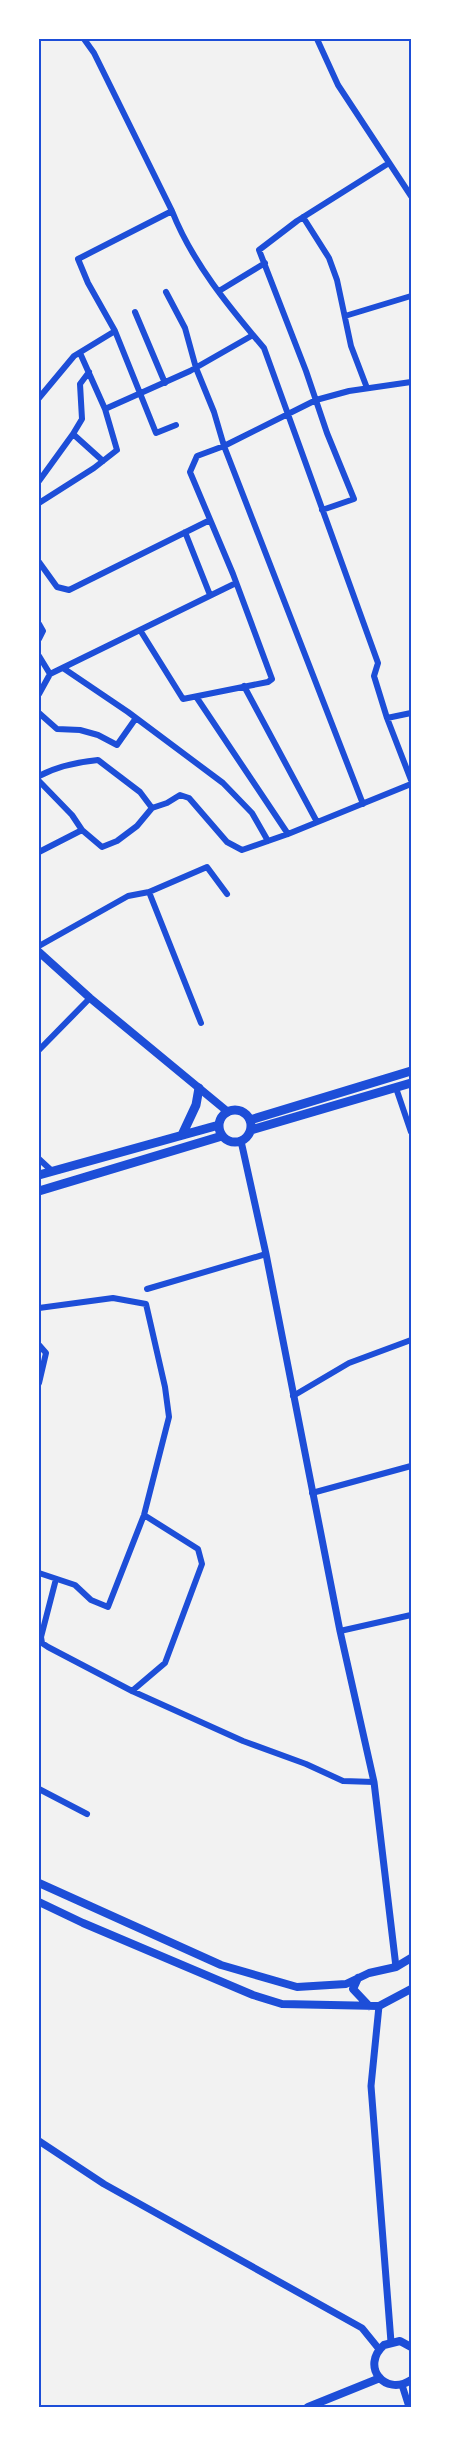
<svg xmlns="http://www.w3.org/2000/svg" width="450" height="2446" viewBox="0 0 450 2446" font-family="'Work Sans',sans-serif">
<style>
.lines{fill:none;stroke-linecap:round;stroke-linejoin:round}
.minor{stroke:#1d4ed8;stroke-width:6}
.tertiary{stroke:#1d4ed8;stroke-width:7}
.secondary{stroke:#1d4ed8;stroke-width:8}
.primary{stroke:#1d4ed8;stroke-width:9}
.neatline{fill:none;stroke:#1d4ed8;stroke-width:2}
</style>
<rect width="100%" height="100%" fill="#f2f2f2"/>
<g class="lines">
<path class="minor" d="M84,39L94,53L172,211C192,262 229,307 264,348L378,663L374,676L387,718
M317,39L338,85L411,196
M172,211L78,259L88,283L115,331L156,433L176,425
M303,217L329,258L337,280L351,346L367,388
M219,291L265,263
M166,292L185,328L196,368L214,412L224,446L363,804
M135,312L165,383
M345,316L411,296
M39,398L74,356L115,331
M105,409L190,371L253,335
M73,434L82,419L80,384L89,372
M39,481L73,434L103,461
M39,503L94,468L117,450L105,409L80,353
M322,510L354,499L327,433L306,371L259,250L297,221L389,163
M185,532L210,595
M39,562L57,587L69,590L210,520
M39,624L43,631L39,639
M140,630L183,699L268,682L272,679L233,574L190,472L197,456L224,446L316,400L349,391L411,382
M39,656L50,674L236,583
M63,668L128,712L223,783L252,813L268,841
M244,686L317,822
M39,694L50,674
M197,698L288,834
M39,713L57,729L80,730L98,735L117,745L136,718
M411,713L387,718L411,780
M39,776C58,766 77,762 98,760L140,792L152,808
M39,781L72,815L82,830L39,852
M82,830L102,847L117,841L137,826L152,808L167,803L180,795L189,798L227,842L242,850L288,834L411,784
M149,892L201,1023
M39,946L128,896L149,892L207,867L227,894
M39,1050L90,998
M396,1088L411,1132
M39,1159L52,1171
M147,1289L266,1254
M39,1308L113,1298L146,1304L165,1387L169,1417L144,1515L108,1607L91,1600L75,1585L39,1573
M39,1345L46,1353L39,1383
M293,1396L349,1363L411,1340
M312,1493L411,1466
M56,1579L41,1637L42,1643L48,1647L132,1691L243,1741L306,1764L343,1781L374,1782
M340,1631L411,1615
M132,1691L165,1663L202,1564L198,1549L144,1515
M39,1789L87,1814"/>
<path class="tertiary" d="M241,1141L266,1254L340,1631L374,1782L396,1967
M379,2006L371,2086L391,2342
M39,2141L104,2184L362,2328L379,2349
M402,2385L409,2407"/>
<path class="secondary" d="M39,952L90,998L228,1112
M39,1883L221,1965L297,1987L346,1984L369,1973L396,1967L411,1958
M39,1902L83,1923L253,1995L282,2004L379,2006L411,1989
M358,1978L353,1989L369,2006
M411,2347L400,2341L384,2345C360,2366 385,2397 411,2380
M308,2407L380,2378"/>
<path class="primary" d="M219 1126a16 16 0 1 1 32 0a16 16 0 1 1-32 0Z
M250,1120L411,1071
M251,1130L411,1083
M182,1135L196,1105L199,1088
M39,1175L219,1125
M39,1191L222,1136"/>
</g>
<rect width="450" height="2446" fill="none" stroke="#ffffff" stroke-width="81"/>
<rect x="40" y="40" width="370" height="2366" class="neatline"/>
</svg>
